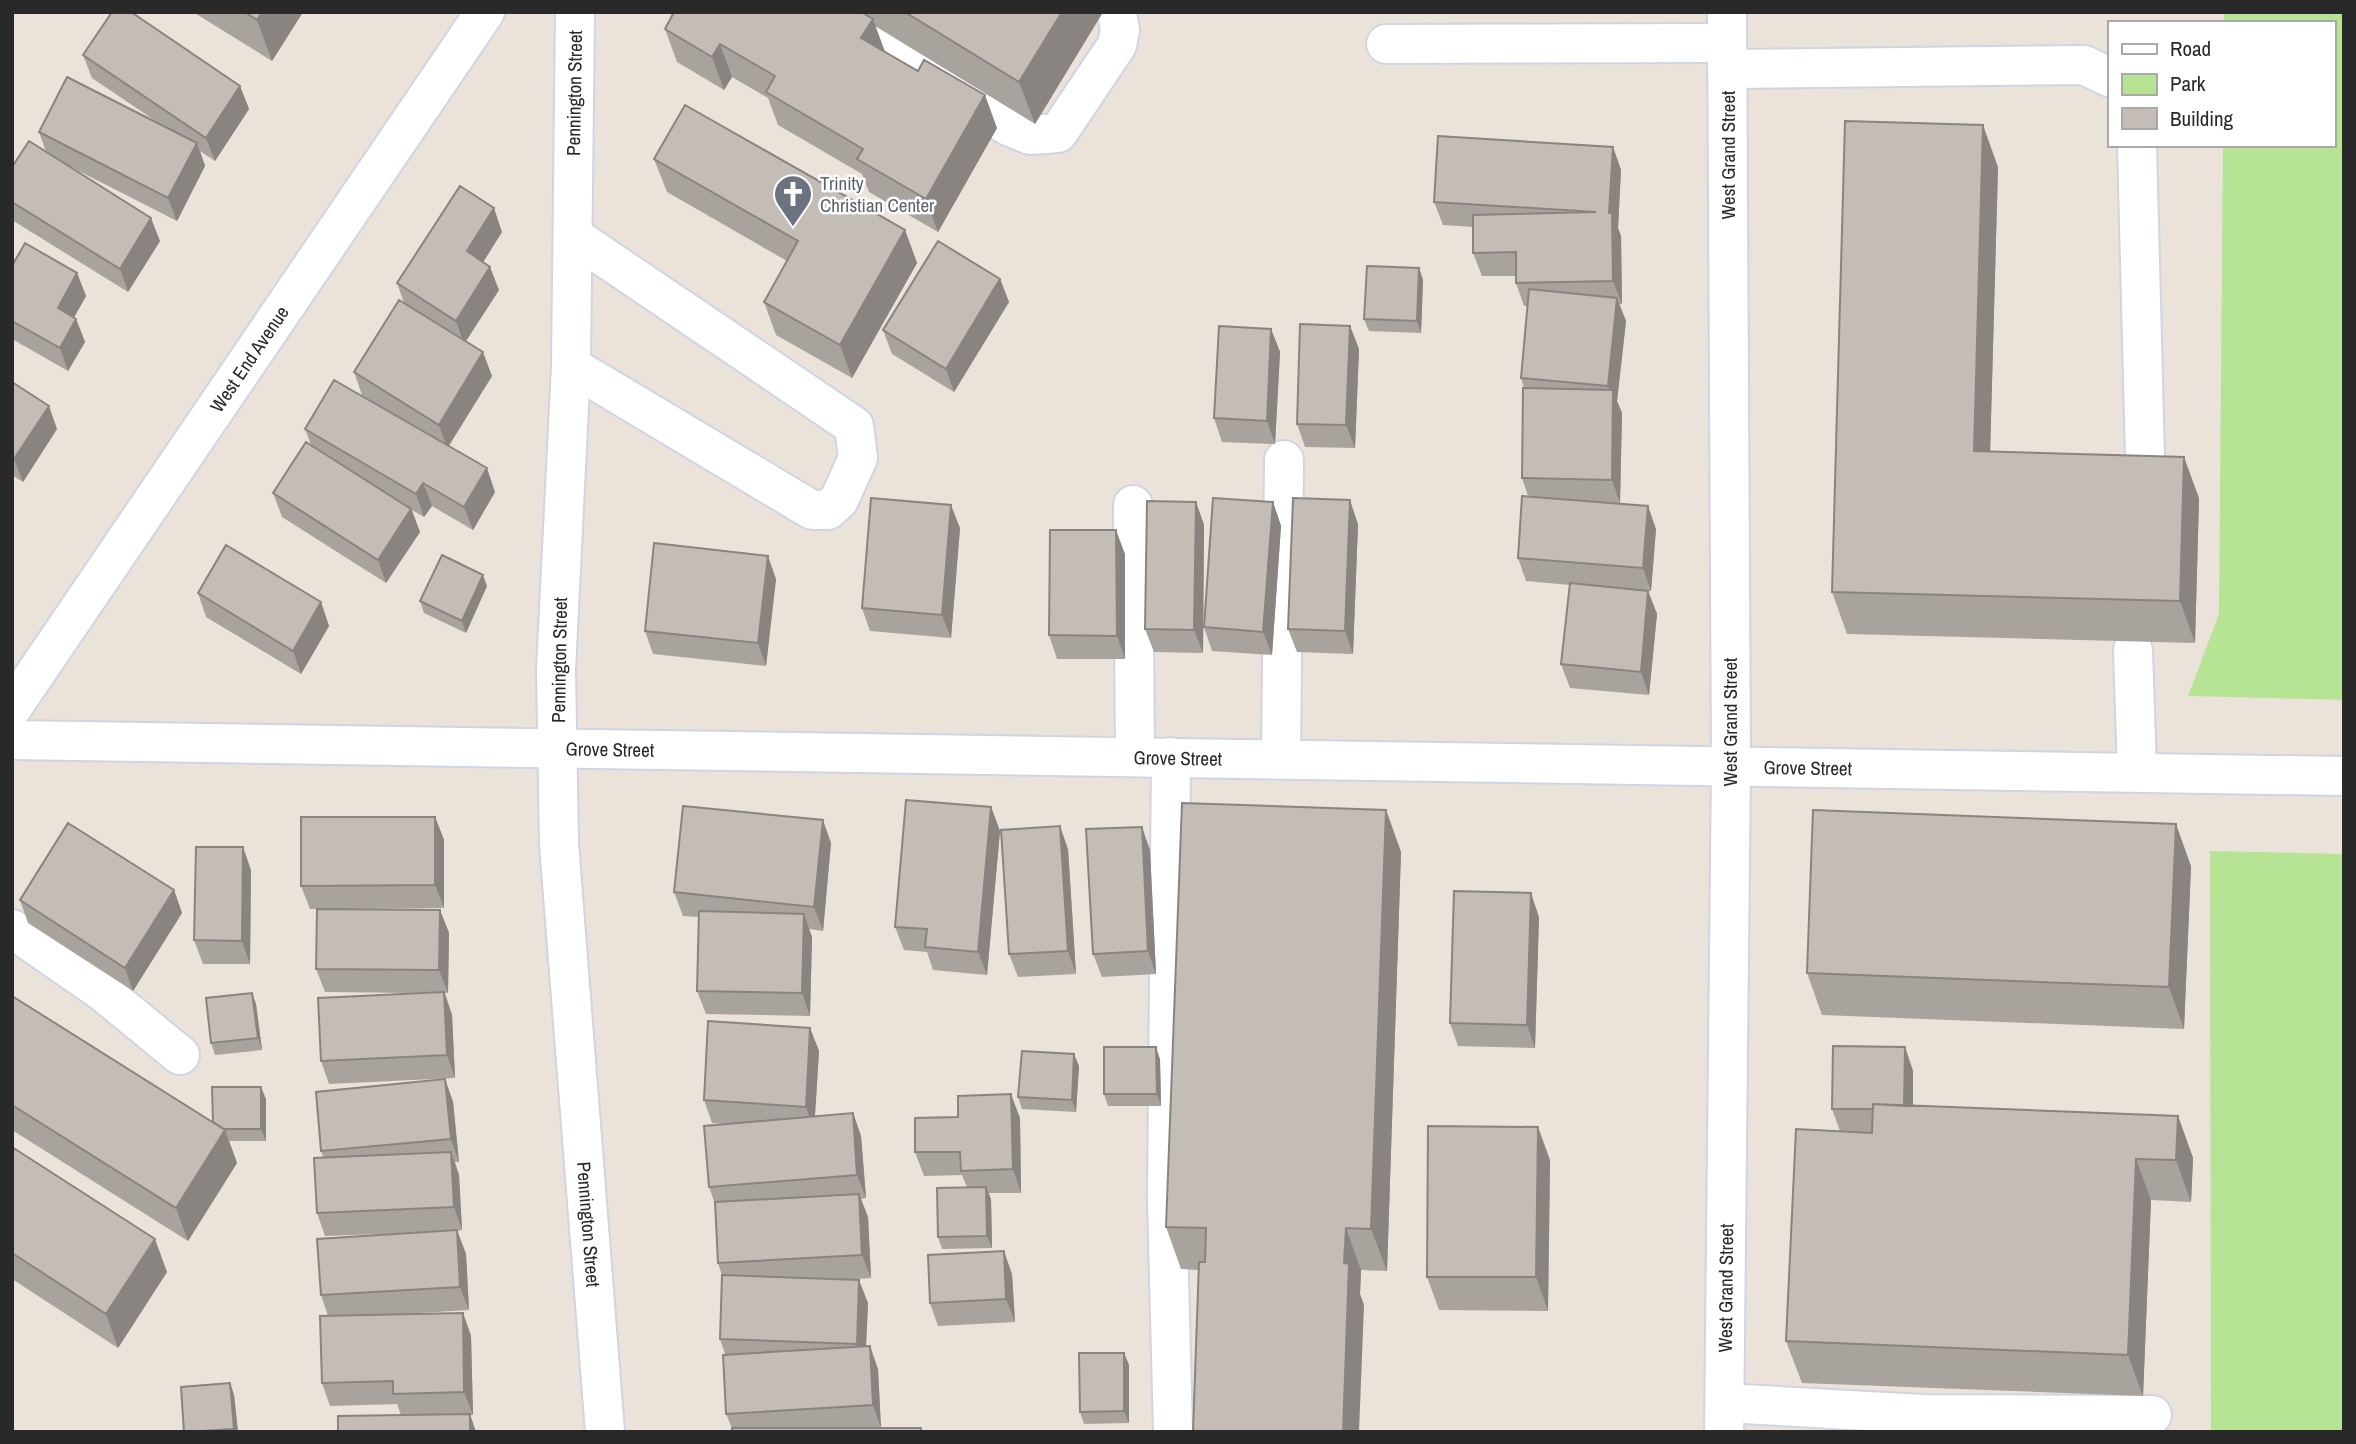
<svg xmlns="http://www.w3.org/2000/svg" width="2356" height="1444" viewBox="0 0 2356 1444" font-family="'Archivo Narrow',sans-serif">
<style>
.green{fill:#b7e395}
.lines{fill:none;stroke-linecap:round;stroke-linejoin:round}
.minor-casing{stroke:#cfd5e2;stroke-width:42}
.minor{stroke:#fff;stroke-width:38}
.wall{fill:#a9a39d}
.shaded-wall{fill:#89847f}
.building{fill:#c4bdb6;stroke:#89847f;stroke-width:2}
.labels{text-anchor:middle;stroke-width:5;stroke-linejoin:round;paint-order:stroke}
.street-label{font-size:19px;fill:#292929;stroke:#fff}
.worship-label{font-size:19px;fill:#5b616d;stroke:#fff;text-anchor:start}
</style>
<rect width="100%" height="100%" fill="#ebe2da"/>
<path class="green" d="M2224,12H2344V700L2188,696L2219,614L2223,145H2333V23H2224Z
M2210,851L2344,854V1432H2211Z"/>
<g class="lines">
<defs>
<g id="minor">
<path id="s1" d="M575,12L571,366L556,670L559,844L605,1432"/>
<path d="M835,12L1008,126L1030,135L1058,133L1117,45L1120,30L1117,12"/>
<path d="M1386,44L1727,43"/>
<path d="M1727,69L2084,65L2109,77"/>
<path d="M2137,145L2145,458"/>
<path d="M571,366L812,510H828L839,500L858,458L854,426L573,236"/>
<path d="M1133,505L1135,756"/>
<path d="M2133,650L2137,772"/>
<path id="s2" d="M12,708L485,12"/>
<path id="s3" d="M12,740L2344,776"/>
<path d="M1171,757L1167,1201L1173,1432"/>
<path d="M1281,759L1284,460"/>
<path d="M12,929L103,992L180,1055"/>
<path d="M1725,1403L1922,1414L2152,1415"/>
<path id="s4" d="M1724,1432L1731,765L1727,12"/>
</g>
</defs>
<use href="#minor" class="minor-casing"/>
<use href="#minor" class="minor"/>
</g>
<path class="wall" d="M193,12H303L272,61Z
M674,12H1103L1035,124L875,26L885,52L997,128L938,232L869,192L862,174L778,125L768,98L732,77L724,90L677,62L665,29Z
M83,55L240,86L249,109L215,161L200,151L205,166L177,221L71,167L160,241L128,292L12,220V167L46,152L39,132L163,126L92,78Z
M1613,147L1621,170L1618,228L1621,236L1622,304H1619L1626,321L1617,401L1622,413L1620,503H1610L1656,529L1651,591H1648L1657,614L1649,695L1570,688L1561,664L1570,585L1526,581L1518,558L1528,496L1522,478L1524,388L1521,378L1527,306H1524L1516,283V276H1482L1473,253V227L1443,225L1434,202Z
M654,159L905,230L917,263L852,378L776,335L764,302L787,261L667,192Z
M1998,167L1990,452L2199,498L2195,643L1847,634L1832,592Z
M502,232L483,262L499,290L466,341L492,376L449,446L495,492L473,530L432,506L424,517L412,510L420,532L386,583L282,517L273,493L311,445L305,429L386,410L362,395L354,372L404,303L397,283Z
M12,266L77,273L86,296L74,317L76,319L85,342L68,371L12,339Z
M1419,268L1423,280L1421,333L1369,331L1364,319Z
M1000,279L1009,302L954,392L892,354L883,330Z
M1350,326L1359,349L1355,448L1305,447L1297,424Z
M1271,329L1280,352L1275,444L1222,442L1214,418Z
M12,382L57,429L23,482L12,475Z
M1196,502L1204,525L1203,653L1154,652L1145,629Z
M1273,502L1281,526L1272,655L1212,651L1204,627Z
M1358,524L1353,654L1297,652L1288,629Z
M960,528L951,638L870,631L862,608Z
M1125,554V659H1057L1049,635Z
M776,579L766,666L653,654L645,631Z
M487,586L466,633L424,613L420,601Z
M198,593L321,602L329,626L301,674L206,617Z
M991,807L1000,831L987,975L933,970L927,952L904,950L895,927Z
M1386,810L1401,852L1387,1271L1361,1270L1360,1294L1364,1305L1199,1270L1181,1269L1166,1227Z
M435,817L444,840V908L333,909L440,910L449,933L448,993H445L452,1015L455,1078L329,1084L321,1061L413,993L325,992L316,969L317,909H310L301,886Z
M831,843L823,931L809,929L812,937L810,1016L706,1014L697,991L699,917L683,916L674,892Z
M1068,849L1076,974L1018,977L1009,954Z
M1150,850L1156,974L1102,977L1093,954Z
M2191,866L2184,1029L1822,1015L1807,973Z
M251,870L250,964H203L194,940Z
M174,890L182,913L133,991L28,923L20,900Z
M1539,917L1535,1048L1458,1046L1450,1023Z
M252,993L256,1004L262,1050L215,1055L211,1043Z
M12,996L213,1122L266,1099V1141H229L237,1163L188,1241L12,1130Z
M810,1028L819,1051L815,1116L853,1113L861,1136L866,1198L861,1199L868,1217L871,1278L845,1280L868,1303L866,1346L878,1369L881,1428H732L726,1414L725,1354L720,1339L722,1275L718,1263L715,1204L709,1187L725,1124L712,1123L704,1100Z
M1905,1047L1913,1071V1106L2178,1116L2193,1158L2191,1202L2151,1200L2143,1396L1802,1383L1786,1341L1840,1131L1832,1109Z
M1074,1054L1079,1066L1076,1112L1022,1109L1018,1097Z
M1160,1059L1161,1106H1108L1104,1094Z
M445,1079L453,1102L459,1162H455L459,1175L462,1230L457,1231L466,1254L469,1310L402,1314L463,1313L471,1336L473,1415H401L397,1404L330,1406L322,1383L328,1316L321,1295L437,1232L325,1236L317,1213L323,1157L321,1151Z
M1020,1118L1021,1193H989L991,1199L992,1248L942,1249L938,1237L967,1187L962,1175L924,1176L915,1152Z
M12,1147L167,1272L118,1348L12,1279Z
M1550,1160L1548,1311L1439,1310L1427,1277Z
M1012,1274L1015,1322L938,1326L930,1303Z
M1124,1353L1129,1365V1423L1084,1424L1080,1412Z
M230,1383L234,1395L238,1432H184Z"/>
<path class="shaded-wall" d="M262,12H303L272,61L257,20Z
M1062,12H1103L1035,124L1019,82Z
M873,19L885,52L861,38Z
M720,44L732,77L724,90L712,57Z
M240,86L249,109L215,161L206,138Z
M985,95L997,128L938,232L926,199Z
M1983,125L1998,167L1989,493L1974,451Z
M197,143L205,166L177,221L168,198Z
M1613,147L1621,170L1618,228L1621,236L1622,304L1613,281L1609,213Z
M494,208L502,232L475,275L467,251Z
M151,218L160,241L128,292L120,269Z
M905,230L917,263L852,378L840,345Z
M490,267L499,290L464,344L456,321Z
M1419,268L1423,280L1421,333L1417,321Z
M77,273L86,296L66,332L58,308Z
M1000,279L1009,302L954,392L946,369Z
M1617,298L1626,321L1617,401L1622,413L1620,503L1612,480L1613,401L1608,386Z
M76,319L85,342L68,371L60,348Z
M1350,326L1359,349L1355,448L1346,425Z
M1271,329L1280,352L1275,444L1267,421Z
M483,352L492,376L447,448L439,425Z
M49,406L57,429L23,482L14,459Z
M2184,457L2199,498L2195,643L2180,601Z
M487,468L495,492L473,530L464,507Z
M423,483L432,506L424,517L416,494Z
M1350,500L1358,524L1353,654L1345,631Z
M1196,502L1204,525L1203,653L1194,630Z
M1273,502L1281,526L1272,655L1263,632Z
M951,505L960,528L951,638L942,615Z
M1648,506L1656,529L1651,591L1643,568Z
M411,509L420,532L386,583L378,560Z
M1116,530L1125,554V659L1117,636Z
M768,556L776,579L766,666L758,643Z
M483,575L487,586L466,633L462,621Z
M1648,591L1657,614L1649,695L1641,672Z
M321,602L329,626L301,674L293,651Z
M991,807L1000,831L987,975L978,952Z
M1386,810L1401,852L1387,1271L1371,1229Z
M435,817L444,840V908L435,885Z
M823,820L831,843L823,931L814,907Z
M2176,824L2191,866L2184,1029L2169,987Z
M1060,826L1068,849L1076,974L1068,951Z
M1142,827L1150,850L1156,974L1148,951Z
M243,847L251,870L250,964L242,941Z
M174,890L182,913L133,991L125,968Z
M1531,893L1539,917L1535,1048L1527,1025Z
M440,910L449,933L448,993L439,970Z
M804,914L812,937L810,1016L802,993Z
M444,992L452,1015L455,1078L447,1055Z
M252,993L256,1004L262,1050L258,1038Z
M810,1028L819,1051L814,1130L806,1107Z
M1156,1047L1160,1059L1161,1106L1157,1094Z
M1905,1047L1913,1071V1133L1904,1110Z
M1074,1054L1079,1066L1076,1112L1072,1100Z
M445,1079L453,1102L459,1162L451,1139Z
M261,1087L266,1099V1141L261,1129Z
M1011,1094L1020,1118L1021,1193L1013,1169Z
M853,1113L861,1136L866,1198L857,1175Z
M2178,1116L2193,1158L2191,1202L2176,1160Z
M1538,1127L1550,1160L1548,1311L1536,1277Z
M225,1130L237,1163L188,1241L176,1208Z
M451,1152L459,1175L462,1230L454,1207Z
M2136,1159L2151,1200L2143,1396L2128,1355Z
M986,1187L991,1199L992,1248L987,1236Z
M859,1194L868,1217L871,1278L862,1255Z
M1346,1228L1361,1270L1360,1294L1364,1305L1359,1432H1343L1344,1263Z
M457,1230L466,1254L469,1310L460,1287Z
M155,1239L167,1272L118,1348L106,1314Z
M1004,1251L1012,1274L1015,1322L1006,1299Z
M859,1280L868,1303L865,1367L857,1344Z
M463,1313L471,1336L473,1415L464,1392Z
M870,1346L878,1369L881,1428L873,1405Z
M1124,1353L1129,1365V1423L1124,1411Z
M230,1383L234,1395L238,1432H235L234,1429Z
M470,1414L476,1432H470Z"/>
<path class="building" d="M112,12H131L240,86L206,138L83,55Z
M245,12H262L257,20Z
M674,12H861L873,19L861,38L918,71L924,60L985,95L926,199L857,159L863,149L766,92L775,76L720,44L712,57L665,29Z
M905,12H1062L1019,82Z
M67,77L197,143L168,198L39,132Z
M685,105L905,230L840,345L764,302L798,241L654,159Z
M1845,121L1983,125L1974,451L2184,457L2180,601L1832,592Z
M1438,136L1613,147L1609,213H1612L1613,281L1516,283V252L1473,253V215L1596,212L1434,202Z
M29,141L151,218L120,269L12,202V167Z
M460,186L494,208L467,251L490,267L456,321L397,283Z
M938,241L1000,279L946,369L883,330Z
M25,243L77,273L58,308L76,319L60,348L12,321V266Z
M1367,266L1419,268L1417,321L1364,319Z
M1529,289L1617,298L1608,386L1521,378Z
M399,300L483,352L439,425L354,372Z
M1300,324L1350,326L1346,425L1297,424Z
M1219,326L1271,329L1267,421L1214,418Z
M334,380L487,468L464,507L423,483L416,494L305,429Z
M12,382L49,406L14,459L12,457Z
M1523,388L1613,390L1612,480L1522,478Z
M306,442L411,509L378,560L273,493Z
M1522,496L1648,506L1643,568L1518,558Z
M871,498L951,505L942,615L862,608Z
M1213,498L1273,502L1263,632L1204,627Z
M1293,498L1350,500L1345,631L1288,629Z
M1147,501L1196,502L1194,630L1145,629Z
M1050,530H1116L1117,636L1049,635Z
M654,543L768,556L758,643L645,631Z
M226,545L321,602L293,651L198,593Z
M442,555L483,575L462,621L420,601Z
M1570,583L1648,591L1641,672L1561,664Z
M906,800L991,807L978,952L925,947L927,929L895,927Z
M1182,803L1386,810L1371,1229L1346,1228L1344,1263L1349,1264L1343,1432H1193L1199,1262H1205L1206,1228L1166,1227Z
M683,806L823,820L814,907L674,892Z
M1813,810L2176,824L2169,987L1807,973Z
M301,817H435V885L301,886Z
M68,823L174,890L125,968L20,900Z
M1060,826L1068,951L1009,954L1001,830Z
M1142,827L1148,951L1093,954L1086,829Z
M196,847H243L242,941L194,940Z
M1454,891L1531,893L1527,1025L1450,1023Z
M317,909L440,910L439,970L316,969Z
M699,911L804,914L802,993L697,991Z
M444,992L447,1055L321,1061L318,998Z
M252,993L258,1038L211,1043L206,998Z
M12,996L225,1130L176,1208L12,1105Z
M708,1021L810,1028L806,1107L704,1100Z
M1833,1046L1905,1047L1904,1106L1873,1104V1109H1832Z
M1104,1047H1156L1157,1094H1104Z
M1022,1051L1074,1054L1072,1100L1018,1097Z
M445,1079L451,1139L321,1151L316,1092Z
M212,1087H261V1129H224L213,1122Z
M1011,1094L1013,1169L961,1171L960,1152H915V1118L958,1117V1096Z
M1873,1104L2178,1116L2176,1160L2136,1159L2128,1355L1786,1341L1796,1129L1872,1133Z
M853,1113L857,1175L709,1187L704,1126Z
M1428,1126L1538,1127L1536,1277H1427Z
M12,1147L155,1239L106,1314L12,1253Z
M451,1152L454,1207L317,1213L314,1158Z
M986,1187L987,1236L938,1237L937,1188Z
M859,1194L862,1255L718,1263L715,1202Z
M457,1230L460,1287L321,1295L317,1239Z
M1004,1251L1006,1299L930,1303L928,1255Z
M722,1275L859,1280L857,1344L720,1339Z
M463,1313L464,1392L393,1394V1381L322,1383L320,1316Z
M870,1346L873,1405L726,1414L723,1355Z
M1079,1353H1124V1411L1080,1412Z
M230,1383L234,1429L184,1432L181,1387Z
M470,1414V1432H338V1416Z
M732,1428H921V1432H732Z"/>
<defs>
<symbol id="church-pin" viewBox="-11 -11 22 30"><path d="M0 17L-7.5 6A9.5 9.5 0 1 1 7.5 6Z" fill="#6b7280" stroke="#fff"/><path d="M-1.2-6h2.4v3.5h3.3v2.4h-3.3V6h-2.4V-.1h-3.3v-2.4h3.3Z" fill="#fff"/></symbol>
</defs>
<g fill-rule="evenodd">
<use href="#church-pin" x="771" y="172" width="44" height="60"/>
</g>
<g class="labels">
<g class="street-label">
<text transform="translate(574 93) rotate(-89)" y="7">Pennington Street</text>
<text transform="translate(1728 155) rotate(-90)" y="7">West Grand Street</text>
<text dy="7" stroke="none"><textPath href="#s2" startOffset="422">West End Avenue</textPath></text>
<text transform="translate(559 660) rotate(-89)" y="7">Pennington Street</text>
<text transform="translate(1730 722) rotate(-90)" y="7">West Grand Street</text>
<text dy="7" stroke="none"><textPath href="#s3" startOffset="598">Grove Street</textPath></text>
<text dy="7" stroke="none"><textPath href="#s3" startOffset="1166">Grove Street</textPath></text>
<text dy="7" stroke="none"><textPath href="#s3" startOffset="1796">Grove Street</textPath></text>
<text dy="7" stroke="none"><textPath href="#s1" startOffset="1214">Pennington Street</textPath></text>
<text dy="7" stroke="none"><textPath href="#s4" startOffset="144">West Grand Street</textPath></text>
</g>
<g class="worship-label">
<text x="820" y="190">Trinity<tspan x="820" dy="22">Christian Center</tspan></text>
</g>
</g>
<rect width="2356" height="1444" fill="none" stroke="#292929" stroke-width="28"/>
<rect x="2108" y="21" width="228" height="126" fill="#ffffff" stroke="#a9a9a9" stroke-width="2"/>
<rect x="2122" y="44" width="35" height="10" fill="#ffffff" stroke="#a9a9a9" stroke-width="2"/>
<text x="2170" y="56" font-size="21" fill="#292929">Road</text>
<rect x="2122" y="74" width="35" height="21" fill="#b7e395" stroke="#a9a9a9" stroke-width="2"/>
<text x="2170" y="91" font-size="21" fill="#292929">Park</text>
<rect x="2122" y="108" width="35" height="21" fill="#c4bdb6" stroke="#a9a9a9" stroke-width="2"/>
<text x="2170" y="126" font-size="21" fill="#292929">Building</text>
</svg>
